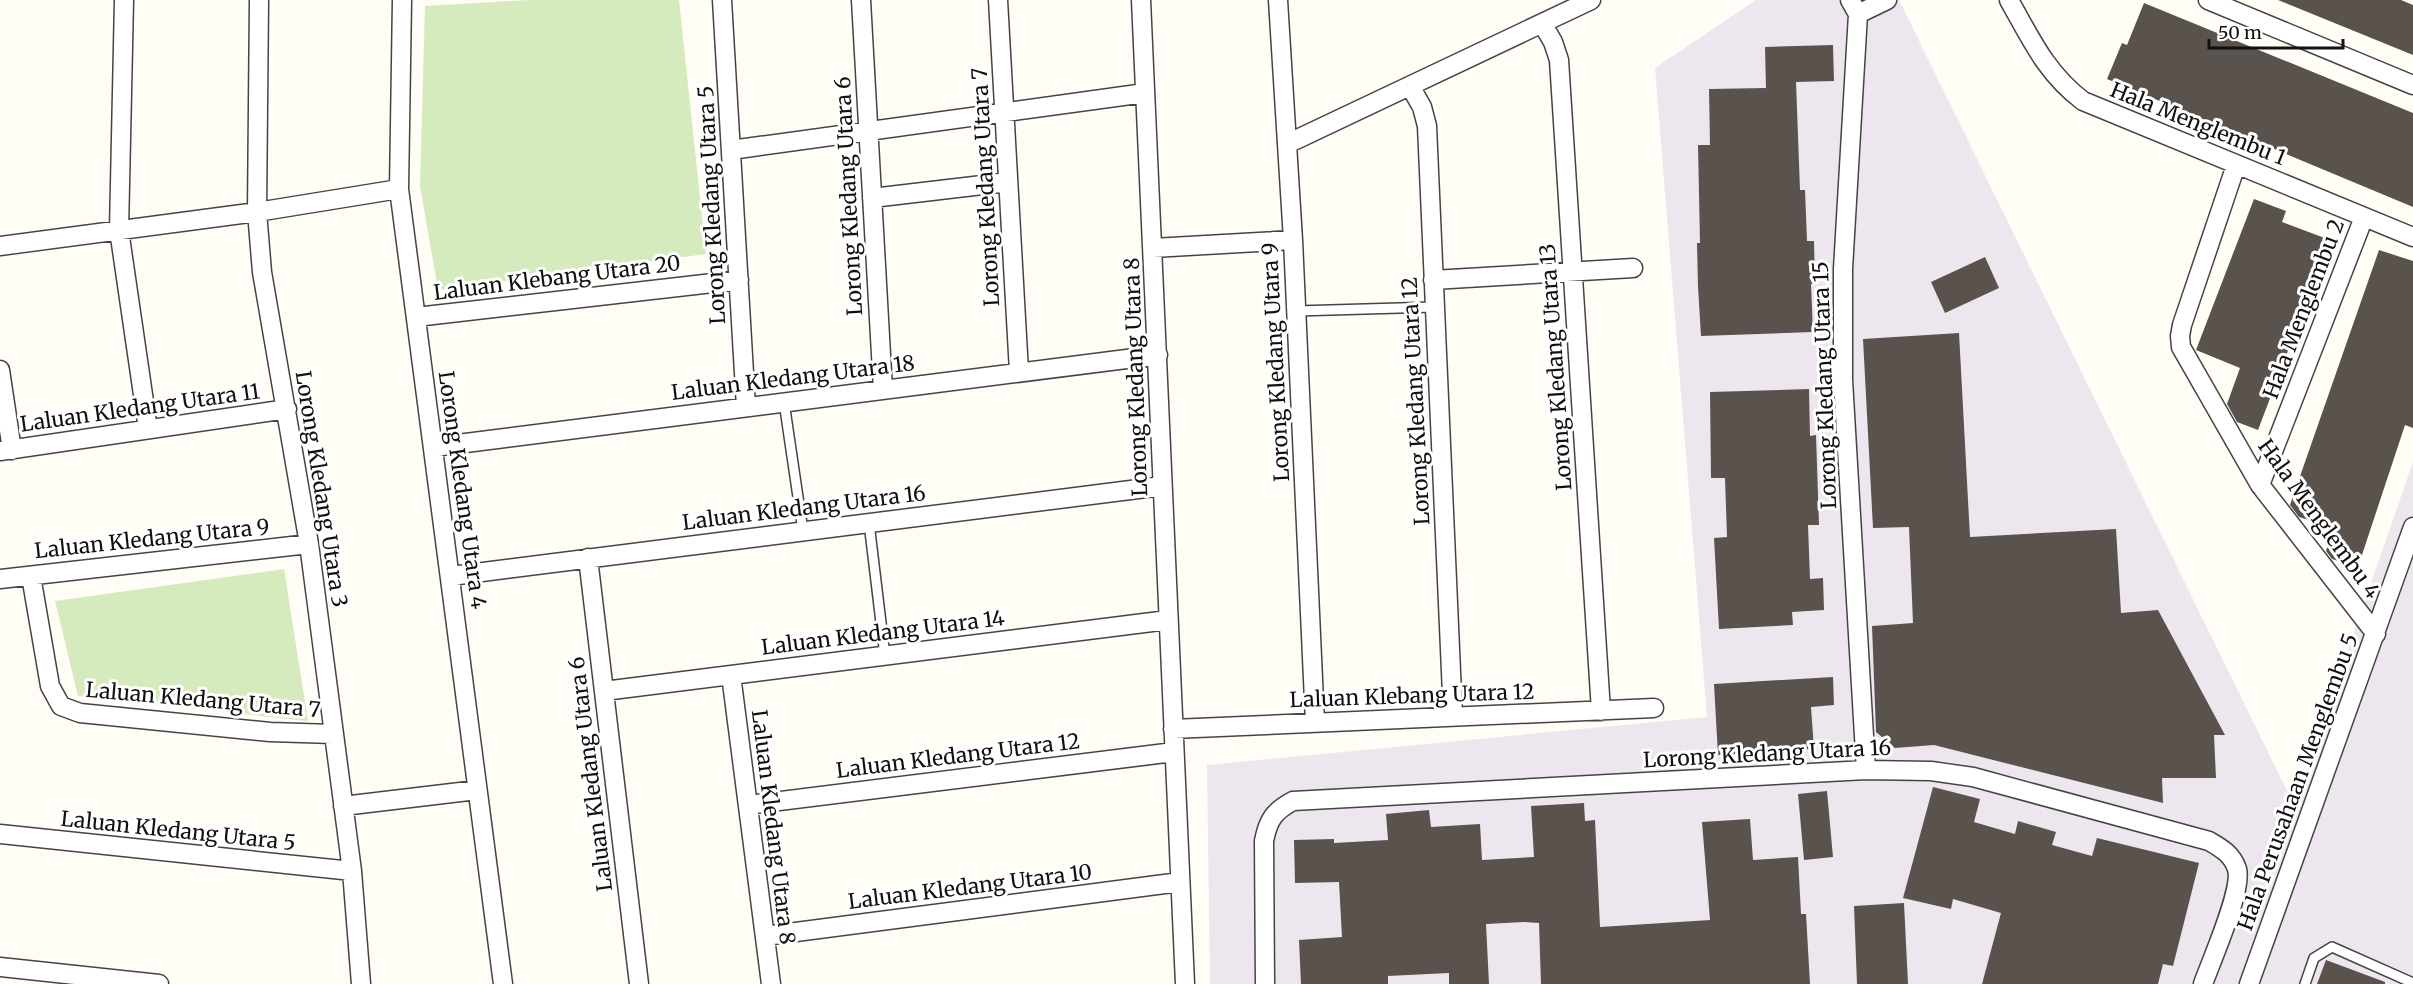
<svg xmlns="http://www.w3.org/2000/svg" width="2413" height="984" viewBox="0 0 2413 984" font-family="Merriweather,serif">
<style>
.industrial{fill:#eee6ef}
.green{fill:#d5ebbd}
.building{fill:#5a524d}
.lines{fill:none;stroke-linecap:round;stroke-linejoin:round}
.service-casing{stroke:#444;stroke-width:12}
.minor-casing{stroke:#444;stroke-width:21}
.service{stroke:#fff;stroke-width:9}
.minor{stroke:#fff;stroke-width:18}
.labels{text-anchor:middle;stroke-width:6;stroke-linejoin:round;paint-order:stroke}
.street-label{font-size:21px;fill:#111;stroke:#fff}
</style>
<rect width="100%" height="100%" fill="#fffdf5"/>
<path class="industrial" d="M1756,0H1899L2294,805L2413,462V984H1210L1207,765L1707,717L1655,68Z"/>
<path class="green" d="M528,0H679L706,254L438,290L420,186L425,6Z
M284,569L308,721L78,696L55,601Z"/>
<path class="building" d="M2278,0H2401L2413,5V55Z
M2144,3L2413,113V207L2107,79L2122,43L2127,45Z
M1833,45L1834,81L1796,82L1800,190H1805L1807,241H1814L1815,284H1811L1813,332L1701,336L1698,287L1697,243H1700L1698,145H1710L1709,89L1766,88L1765,47Z
M2254,199L2286,211L2282,222L2330,240L2258,430L2237,422L2227,404L2240,368L2196,350Z
M2379,250L2413,261V428L2405,425L2358,567L2332,559L2326,551L2333,528L2299,517L2290,505Z
M1985,257L1999,288L1945,313L1931,282Z
M1959,333L1970,537L2116,529L2121,613L2158,610L2225,735H2214L2216,778H2162L2163,803L1934,745L1895,748L1876,732L1872,626L1913,623L1909,527L1873,528L1863,339Z
M1809,389L1810,436L1816,435L1819,525H1808L1810,579L1823,578L1824,610L1792,612L1793,625L1719,629L1714,538L1727,537L1725,478H1711L1710,392Z
M1833,677L1834,705L1811,707L1814,749L1718,755L1714,684Z
M1933,787L1980,799L1974,822L2015,834L2018,821L2056,832L2052,845L2092,856L2097,838L2199,863L2173,966L2163,964L2158,984H1982L2001,913L1953,899L1951,909L1903,898Z
M1827,791L1833,857L1804,860L1798,794Z
M1584,803L1585,821L1595,820L1600,927L1710,920L1702,822L1750,819L1753,860L1798,857L1801,914H1806L1810,984H1541L1539,923L1524,922L1486,924L1489,984H1449V973L1388,976V984H1301L1299,940L1342,937L1339,882L1295,883L1294,840L1334,839V843L1388,840L1386,814L1429,810L1431,827L1480,824L1482,860L1534,857L1531,806Z
M1904,903L1908,984H1857L1854,906Z
M2326,960L2385,982V984H2317Z"/>
<g class="lines">
<defs>
<path id="service" d="M1296,311L1434,307
M784,402L803,531
M869,523L885,656
M2305,984L2314,958L2332,947L2413,983"/>
<path id="minor" d="M124,0L119,230L148,429
M259,0L257,212L262,272L309,544L352,871L361,984
M402,0L399,189L503,984
M722,0L746,407
M861,0L883,390
M998,0L1019,372
M1141,0L1185,984
M1278,0L1293,240L1315,723
M1850,0L1858,14L1843,269V380L1866,770
M2009,0C2031,39 2046,73 2083,101L2413,237
M2208,0L2413,85
M1858,14L1887,0
M1542,23L1553,42L1559,60L1601,711
M1410,86L1422,107L1427,126L1453,717
M1287,144L1591,0
M731,150L1145,93
M2236,165L2182,325L2180,336L2181,347L2260,485L2376,634
M872,198L1008,182
M0,246L257,212L399,189
M1153,248L1293,240
M1433,280L1633,268
M416,317L739,280
M0,370L12,450
M434,447L1158,355
M0,451L287,409
M2260,485L2364,217
M588,558L639,984
M31,576L50,686L61,706L80,713L270,732L333,734
M451,576L1162,486
M0,579L309,544
M731,675L771,984
M604,691L1168,620
M1173,729L1654,708
M748,805L1174,752
M343,806L477,790
M0,834L352,871
M765,936L1180,882
M0,967L159,984
M1265,984L1264,841C1268,820 1274,811 1293,801L1866,770L1931,771L1973,777L2209,841C2221,848 2232,854 2237,869C2243,890 2211,961 2203,984
M2249,984L2413,527"/>
</defs>
<use href="#service" class="service-casing"/>
<use href="#minor" class="minor-casing"/>
<use href="#service" class="service"/>
<use href="#minor" class="minor"/>
</g>
<g class="labels">
<g class="street-label">
<text transform="translate(2198 124) rotate(22)" y="7">Hala Menglembu 1</text>
<text transform="translate(986 187) rotate(-93)" y="7">Lorong Kledang Utara 7</text>
<text transform="translate(849 196) rotate(-93)" y="7">Lorong Kledang Utara 6</text>
<text transform="translate(712 205) rotate(-93)" y="7">Lorong Kledang Utara 5</text>
<text transform="translate(557 278) rotate(-7)" y="7">Laluan Klebang Utara 20</text>
<text transform="translate(2304 309) rotate(-69)" y="7">Hala Menglembu 2</text>
<text transform="translate(1276 362) rotate(-93)" y="7">Lorong Kledang Utara 9</text>
<text transform="translate(1556 367) rotate(-94)" y="7">Lorong Kledang Utara 13</text>
<text transform="translate(1136 377) rotate(-92)" y="7">Lorong Kledang Utara 8</text>
<text transform="translate(793 378) rotate(-7)" y="7">Laluan Kledang Utara 18</text>
<text transform="translate(1825 385) rotate(-92)" y="7">Lorong Kledang Utara 15</text>
<text transform="translate(1416 401) rotate(-93)" y="7">Lorong Kledang Utara 12</text>
<text transform="translate(140 408) rotate(-8)" y="7">Laluan Kledang Utara 11</text>
<text transform="translate(321 489) rotate(81)" y="7">Lorong Kledang Utara 3</text>
<text transform="translate(462 490) rotate(82)" y="7">Lorong Kledang Utara 4</text>
<text transform="translate(804 508) rotate(-7)" y="7">Laluan Kledang Utara 16</text>
<text transform="translate(2319 519) rotate(54)" y="7">Hala Menglembu 4</text>
<text transform="translate(152 539) rotate(-6)" y="7">Laluan Kledang Utara 9</text>
<text transform="translate(883 633) rotate(-7)" y="7">Laluan Kledang Utara 14</text>
<text transform="translate(1412 696) rotate(-2)" y="7">Laluan Klebang Utara 12</text>
<text transform="translate(203 700) rotate(5)" y="7">Laluan Kledang Utara 7</text>
<text transform="translate(1767 754) rotate(-3)" y="7">Lorong Kledang Utara 16</text>
<text transform="translate(958 756) rotate(-7)" y="7">Laluan Kledang Utara 12</text>
<text transform="translate(591 774) rotate(-97)" y="7">Laluan Kledang Utara 6</text>
<text transform="translate(2298 782) rotate(-70)" y="7">Hala Perusahaan Menglembu 5</text>
<text transform="translate(773 827) rotate(83)" y="7">Laluan Kledang Utara 8</text>
<text transform="translate(178 831) rotate(6)" y="7">Laluan Kledang Utara 5</text>
<text transform="translate(970 887) rotate(-7)" y="7">Laluan Kledang Utara 10</text>
</g>
</g>
<path d="M2209 39v9h134v-9" fill="none" stroke="#111111" stroke-width="3"/>
<text x="2218" y="39" font-size="18" fill="#111111" stroke="#ffffff" stroke-width="4.5" paint-order="stroke">50 m</text>
</svg>
